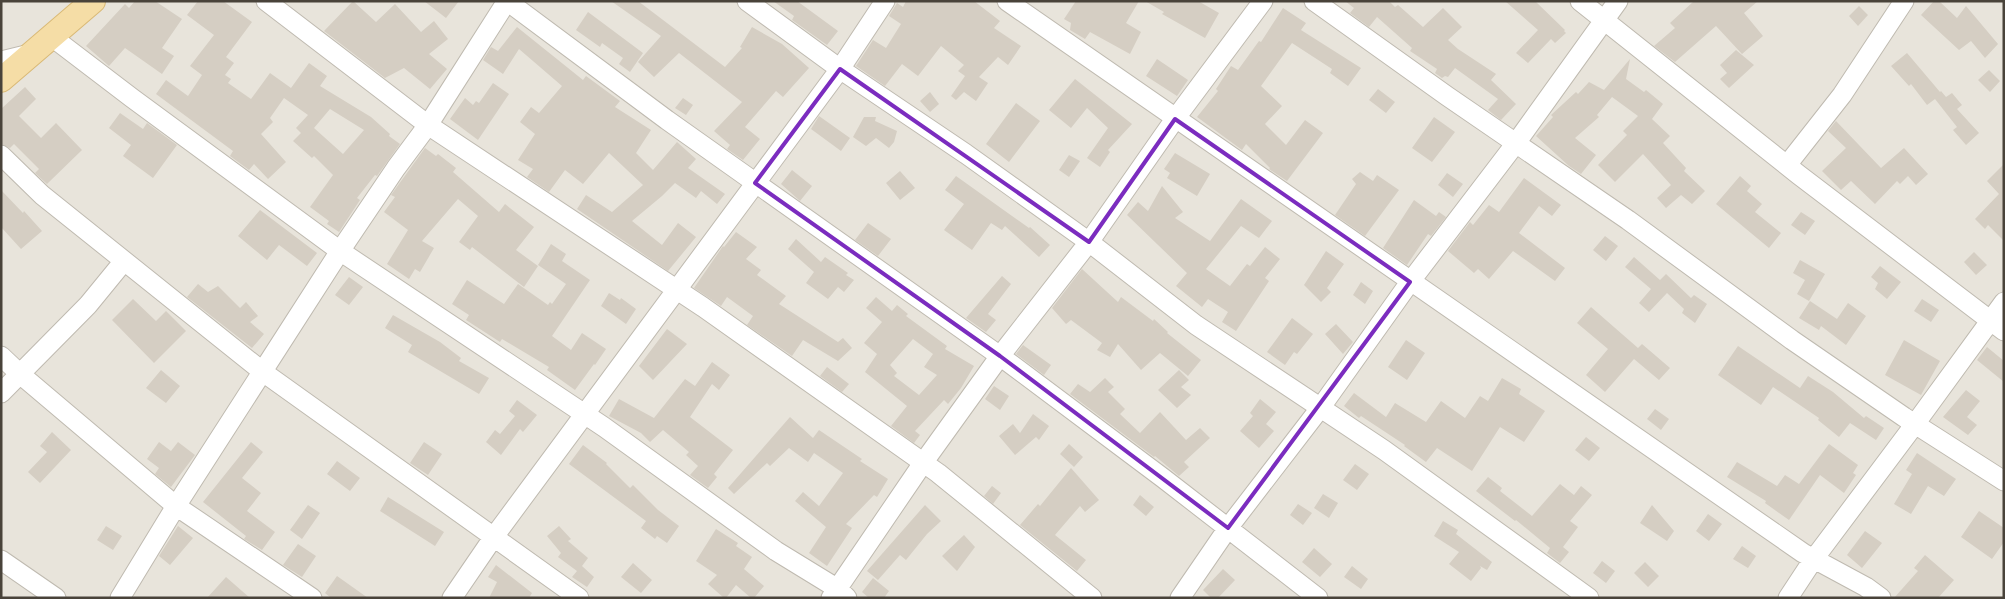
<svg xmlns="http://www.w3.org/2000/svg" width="2005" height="599" viewBox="0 0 2005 599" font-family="'Golos Text',sans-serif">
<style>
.residential{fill:#e8e4db}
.building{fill:#d5cec3;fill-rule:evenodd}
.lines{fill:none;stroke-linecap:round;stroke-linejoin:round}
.minor-casing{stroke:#bfbab0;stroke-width:21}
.major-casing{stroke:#d9b976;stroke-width:26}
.minor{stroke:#fff;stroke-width:19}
.major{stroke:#f5dda6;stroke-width:24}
.marked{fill:none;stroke:#7b2cbf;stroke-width:4;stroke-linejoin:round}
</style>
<rect width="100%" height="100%" fill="#f5f2ec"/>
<path class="residential" d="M1,1H2004V598H1Z"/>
<path class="building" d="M135,1H155L182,19L162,48L174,56L162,74L125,48L109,66L86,46L125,4L129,8Z
M198,1H223L252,22L226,57L234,63L225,75L231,79L228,83L251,99L270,73L291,88L309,63L327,76L320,86L371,117L390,134L389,136L400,144L377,176L375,175L357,198L360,200L339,232L327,224L329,221L310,207L333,175L314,156L312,158L293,141L301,133L296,128L308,115L284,98L270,118L273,122L261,134L286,162L268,179L254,164L249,170L230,156L233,151L156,94L166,80L188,96L202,75L190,66L214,35L187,15ZM330,109L364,130L343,154L314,128Z
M353,1L376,22L395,4L421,32L434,21L448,39L429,54L447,69L430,89L404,68L385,78L324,31Z
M424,1H459L446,18Z
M611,1H638L725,67L742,48L740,47L752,27L782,44L809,68L783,97L776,91L745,127L760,139L743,160L727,149L730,145L714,131L742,102L679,53L654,77L638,62L661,36Z
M773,1H797L838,31L827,45L792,20L794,16Z
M906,1H974L1000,21L994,28L1021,46L1008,65L998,57L979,77L988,83L976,101L964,92L956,100L951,96L965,76L958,71L964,65L941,46L918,76L902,64L885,86L856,66L873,40L886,48L901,24L889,16L897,3L903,7Z
M1076,1H1139L1126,23L1141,32L1130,54L1090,32L1085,39L1070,30L1071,23L1064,19Z
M1145,1H1198L1219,13L1205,38L1162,14L1164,12Z
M1345,1H1389L1395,7L1398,5L1423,27L1443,8L1462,27L1448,40L1458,49L1496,74L1491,80L1516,104L1501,120L1488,110L1498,99L1455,68L1448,77L1445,76L1442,78L1435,73L1437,69L1410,51L1412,48L1377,17L1369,27L1350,13L1354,8Z
M1505,1H1535L1565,30L1564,31L1566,33L1555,43L1551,39L1528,63L1516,53L1538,30Z
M1694,1H1758L1744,13L1763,36L1742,54L1716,26L1675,62L1654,46L1675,28L1670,23Z
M1934,1H1939L1957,18L1966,6L1998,44L1985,58L1971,41L1959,50L1921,15Z
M1859,6L1868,15L1858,26L1849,16Z
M1283,8L1306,23L1301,30L1361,68L1348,86L1330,73L1332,69L1292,43L1261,86L1282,106L1265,124L1286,145L1305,120L1323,133L1287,181L1269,169L1270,168L1246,144L1242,150L1197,117L1218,91L1216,89L1231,66L1238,70L1259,41L1261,42Z
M588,12L643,53L630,72L619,64L623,58L602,43L600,47L576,30Z
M517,27L583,80L586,76L620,101L615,107L651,130L636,153L653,170L677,142L696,159L688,168L725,194L717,204L701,191L696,198L675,183L662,196L632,221L662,245L678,223L696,237L668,271L577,209L586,195L612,212L643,185L609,153L583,184L565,170L549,192L527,177L533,169L518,160L535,134L520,122L531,107L539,113L562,86L519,49L503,74L483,60L491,47L498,51Z
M1736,50L1754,65L1729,88L1720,79L1727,73L1720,65Z
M1907,53L1940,92L1941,91L1946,97L1952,93L1962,105L1957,109L1979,133L1966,145L1953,130L1957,127L1935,99L1927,105L1911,84L1909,86L1891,66Z
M1157,59L1188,80L1177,96L1146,76Z
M1630,59L1626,79L1644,92L1646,90L1663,104L1652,119L1670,136L1663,143L1686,168L1684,171L1705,191L1692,204L1681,195L1666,208L1657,198L1671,185L1643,154L1615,182L1598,165L1627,135L1623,131L1638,116L1612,97L1597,115L1599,117L1575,138L1596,155L1581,174L1569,166L1536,136L1553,117L1551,115L1576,92L1578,94L1589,82L1604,90Z
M1989,70L2000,81L1990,92L1978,80Z
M1075,79L1132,124L1108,150L1110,152L1100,167L1087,158L1108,128L1087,108L1071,128L1049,110Z
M493,83L509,94L478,140L450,119L465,98L473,105L476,101L479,103Z
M25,87L36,99L19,116L41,138L56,123L82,150L47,184L35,173L39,169L14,144L10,148L1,144V109Z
M1378,89L1395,102L1386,113L1369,100Z
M930,92L939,104L930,112L920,101Z
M683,98L693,105L686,115L675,108Z
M1016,103L1040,121L1009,162L986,144Z
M120,113L143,129L147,123L177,145L153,178L123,156L131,145L109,128Z
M819,116L850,138L841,151L811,129Z
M864,117H876L875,121L897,131L894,142L889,148L876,138L866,146L853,137Z
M1434,117L1455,132L1432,162L1412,148Z
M1836,121L1881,168L1904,148L1928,174L1916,185L1908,176L1900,184L1897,181L1875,204L1851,181L1841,190L1822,171L1846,148L1828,131Z
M425,148L436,156L438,154L456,168L453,172L499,212L505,204L534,227L516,250L538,266L524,287L472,247L470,250L459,242L478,216L458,199L422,241L434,248L420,272L415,269L409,279L387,264L408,230L384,212L395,197L391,195Z
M1175,153L1210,174L1197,196L1167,178L1170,173L1164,169Z
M1069,155L1080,161L1069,177L1059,170Z
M2004,164V241L1988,225L1985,229L1975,219L1999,194L1987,181Z
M792,170L812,186L800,201L781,184Z
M900,171L915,188L900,200L886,183Z
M1360,172L1373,181L1377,175L1399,190L1365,236L1335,215L1356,184L1352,179Z
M1447,173L1463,184L1453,197L1438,185Z
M956,176L1029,228L1030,227L1050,245L1039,257L1005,226L1002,230L991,223L972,250L944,230L964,204L945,190Z
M1740,176L1751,186L1747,191L1762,204L1755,212L1781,233L1769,248L1716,204Z
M1524,178L1561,205L1552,216L1539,206L1519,233L1565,268L1555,281L1513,251L1489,279L1478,269L1474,273L1448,251L1470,222L1473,225L1489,205L1499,212Z
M1162,186L1183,212L1175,218L1210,241L1241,199L1272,221L1259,238L1241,226L1206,269L1230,286L1247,264L1250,266L1265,247L1280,259L1265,278L1269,281L1236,331L1222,322L1228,312L1208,299L1202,307L1176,286L1187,273L1127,215L1138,202L1148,211Z
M1,190L23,213L24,211L42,231L21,249L1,227Z
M1414,200L1436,216L1439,212L1446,217L1431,236L1428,234L1407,265L1383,248Z
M260,210L317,253L307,266L279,245L267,260L238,236Z
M1801,212L1815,221L1805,235L1791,225Z
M868,223L891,239L878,256L855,240Z
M736,232L757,247L746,259L761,270L757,275L786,296L779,304L838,342L843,338L852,348L838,361L803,340L792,356L747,325L753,316L727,297L721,306L694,288L723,246L724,247Z
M1605,236L1618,246L1606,261L1593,250Z
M796,239L821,262L825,257L848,273L846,275L854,280L844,292L838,287L828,299L806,283L814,272L788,249Z
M551,244L566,254L562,261L590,280L552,336L571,350L582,333L606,349L595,365L594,364L575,390L547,370L549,367L502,339L500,342L466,320L469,315L452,304L467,280L504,304L518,284L548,305L550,302L552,304L566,284L538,265Z
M1326,251L1344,264L1327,288L1331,292L1321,302L1304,285Z
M1974,252L1987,265L1976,275L1964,262Z
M1634,257L1660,280L1666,274L1691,298L1694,295L1707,304L1695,323L1682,313L1684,309L1667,293L1649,312L1639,303L1651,289L1625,267Z
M1800,260L1825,274L1809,301L1797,294L1805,280L1793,273Z
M1880,266L1901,282L1887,299L1875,289L1878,283L1871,277Z
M1082,269L1118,302L1121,297L1153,321L1154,319L1168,332L1167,333L1201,360L1188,376L1160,353L1141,370L1118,344L1110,357L1097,350L1102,343L1071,320L1066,324L1052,308Z
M1002,276L1011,284L988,314L996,320L986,332L966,318Z
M349,277L363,287L349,305L335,295Z
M1361,282L1373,291L1365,304L1353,295Z
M198,284L208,292L218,286L240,308L246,302L258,316L250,322L264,334L252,348L187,297Z
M609,293L620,300L621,298L636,309L626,324L601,306Z
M876,297L892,311L897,305L908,314L906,316L947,346L945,349L974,366L961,388L948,404L944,400L915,431L920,435L914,443L891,426L907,406L865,372L877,354L864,343L882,322L866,308ZM913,339L933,354L924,367L937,375L919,395L894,376L897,373L890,365Z
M133,299L156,321L166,311L186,331L154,363L112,320Z
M1922,299L1939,310L1931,322L1914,311Z
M1810,301L1837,319L1848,303L1866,316L1846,345L1821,326L1819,330L1799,318Z
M1591,307L1638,348L1642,344L1670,368L1659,380L1634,359L1605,392L1586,375L1608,349L1577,323Z
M393,315L440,342L461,358L459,361L489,378L479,394L408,352L412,345L385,328Z
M1292,318L1313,334L1297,354L1294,352L1285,365L1267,352Z
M1336,324L1353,342L1343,354L1325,334Z
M667,329L687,344L653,380L639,366Z
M1406,340L1425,353L1407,380L1388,367Z
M1904,340L1940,361L1921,395L1885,375Z
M1023,345L1051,365L1044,375L1016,354Z
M1738,346L1800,388L1808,376L1833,392L1864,418L1866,416L1884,428L1876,440L1850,423L1839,437L1818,420L1819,418L1773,387L1761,405L1718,375Z
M1987,347L2004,361V382L1977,360Z
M712,362L730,375L719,390L712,384L690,417L733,450L714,474L717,477L708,488L690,475L698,466L686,455L689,452L663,430L650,442L641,433L609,416L619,399L654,418L685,379L695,386Z
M827,367L849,384L842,392L820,376Z
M161,370L180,386L166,403L146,388Z
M1179,370L1189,380L1181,387L1191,395L1177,408L1158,390Z
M1105,378L1114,387L1108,392L1125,409L1120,414L1140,433L1160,412L1186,440L1200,428L1210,438L1184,462L1189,467L1179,476L1155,456L1154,457L1070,394L1078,384L1090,392Z
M1502,378L1521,389L1519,394L1545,411L1524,442L1500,427L1472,471L1437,448L1426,462L1404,446L1405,445L1361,416L1359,418L1344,406L1354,393L1386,417L1395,403L1426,422L1441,401L1465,418L1480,396L1488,401Z
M994,386L1009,396L1000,410L985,399Z
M1966,390L1980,401L1967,417L1977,425L1968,435L1943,417Z
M1260,399L1276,412L1266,424L1274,431L1259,448L1240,431L1253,416L1250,413Z
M517,400L537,415L523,432L520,429L501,455L486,442L495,430L500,434L515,416L509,411Z
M1655,409L1669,419L1661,430L1647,419Z
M1033,414L1049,426L1039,440L1036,437L1015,455L999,436L1013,424L1020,433Z
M790,417L813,438L819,430L862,459L860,461L888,479L877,497L874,495L846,524L852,528L827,566L809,553L826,527L795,501L803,492L819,506L843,473L814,453L808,462L789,448L770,466L767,463L734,494L728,488Z
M52,432L71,450L40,483L28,472L47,452L40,446Z
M1586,437L1600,448L1589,461L1575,450Z
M159,442L171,451L178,442L195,455L171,487L155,474L159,468L147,459Z
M251,442L263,452L242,478L261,493L247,511L275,532L262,550L244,539L246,536L203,502Z
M424,442L442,454L428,475L410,463Z
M1069,444L1083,457L1074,467L1060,454Z
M1829,444L1858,465L1853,473L1856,475L1844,493L1820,475L1789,520L1765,503L1766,501L1727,477L1737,462L1777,486L1785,475L1799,484Z
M583,445L607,463L606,464L630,488L633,485L658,510L679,526L667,543L657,536L655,539L641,528L646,521L569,464Z
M1917,453L1956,479L1944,496L1928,486L1911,514L1894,504L1912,474L1906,470Z
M337,461L360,478L350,491L327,474Z
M1355,464L1369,474L1357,490L1343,480Z
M1071,468L1099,500L1085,512L1080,506L1055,535L1086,560L1077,571L1020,525L1038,504L1040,506Z
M1488,477L1502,488L1500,491L1532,516L1560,484L1574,495L1581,486L1592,495L1570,521L1578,527L1563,547L1569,552L1560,563L1547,553L1550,548L1516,520L1515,521L1476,491Z
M992,486L1001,493L993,504L984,496Z
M1323,494L1338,503L1329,518L1314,508Z
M1140,495L1154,507L1146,516L1133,505Z
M388,497L444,532L435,546L380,511Z
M1298,504L1312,513L1303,525L1290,515Z
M308,505L320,513L302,539L290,530Z
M925,505L941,521L927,534L906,560L900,555L878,580L867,571Z
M1652,505L1674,531L1667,541L1640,523Z
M1979,511L2004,528V542L1992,559L1961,537Z
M1708,514L1722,524L1709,541L1696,531Z
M1443,521L1458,530L1456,534L1492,562L1487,570L1480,566L1481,568L1471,581L1449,564L1459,552L1434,536Z
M106,526L122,536L113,550L97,540Z
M178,526L193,538L170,565L159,556Z
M559,526L571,539L568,541L588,558L582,566L594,577L587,587L572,577L577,571L558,557L561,553L547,536Z
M716,529L738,543L736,546L752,557L744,569L764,586L754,598H751L736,585L726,598H724L708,584L717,575L696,561Z
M1865,531L1882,543L1862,568L1847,555Z
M964,535L975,547L957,571L942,556Z
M298,544L316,556L302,577L283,565Z
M1742,546L1756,556L1748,568L1733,559Z
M1314,548L1332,564L1320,577L1302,562Z
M1925,555L1954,580L1938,598H1894L1918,571L1914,568Z
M1602,561L1615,571L1606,583L1593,573Z
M1645,562L1659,576L1648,587L1634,573Z
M633,563L652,580L641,593L621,577Z
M496,565L532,593L529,598H489L497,582L488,577Z
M1352,566L1368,579L1361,589L1344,577Z
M1223,569L1235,580L1218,598H1211L1203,590Z
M337,576L368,598H331L325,593Z
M226,577L250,598H207Z
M873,578L889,591L884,598H869L862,592Z"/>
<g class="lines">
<defs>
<path id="minor" d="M266,1L428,125L703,307L938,473L1092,598
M507,1L667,120L1000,356L1163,478L1318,598
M747,1L840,69L966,154L1089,242L1196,325L1384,450L1589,598
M1007,1L1803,553L1866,587L1881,598
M1314,1L1447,96L1628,220L1792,340L1904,417L2004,481
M1580,1L1799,175L2004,331
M52,37L132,98L340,251L604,427L776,551L838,589L847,598
M1,61L30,54
M1,155L42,195L263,372L579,598
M1787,165L1842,95L1904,1
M1,356L20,374L176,506L312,598
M1,393L88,305L124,261
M1,560L56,598
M120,598L176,506L340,251L396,168L428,125L507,1
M452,598L493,538L840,69L885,1
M831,598L923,463L1000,356L1089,242L1175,119L1263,1
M1180,598L1228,528L1321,407L1410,282L1516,143L1618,1
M1788,598L1813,560L1915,424L2004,302"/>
<path id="major" d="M1,80L93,1"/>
</defs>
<use href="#minor" class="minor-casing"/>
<use href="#major" class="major-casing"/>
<use href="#minor" class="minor"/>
<use href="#major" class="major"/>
</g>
<path class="marked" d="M840,69L1089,242L1175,119L1410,282L1228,528L1000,356L755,183Z"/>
<rect width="2005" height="599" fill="none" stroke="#49433a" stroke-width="5"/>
</svg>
